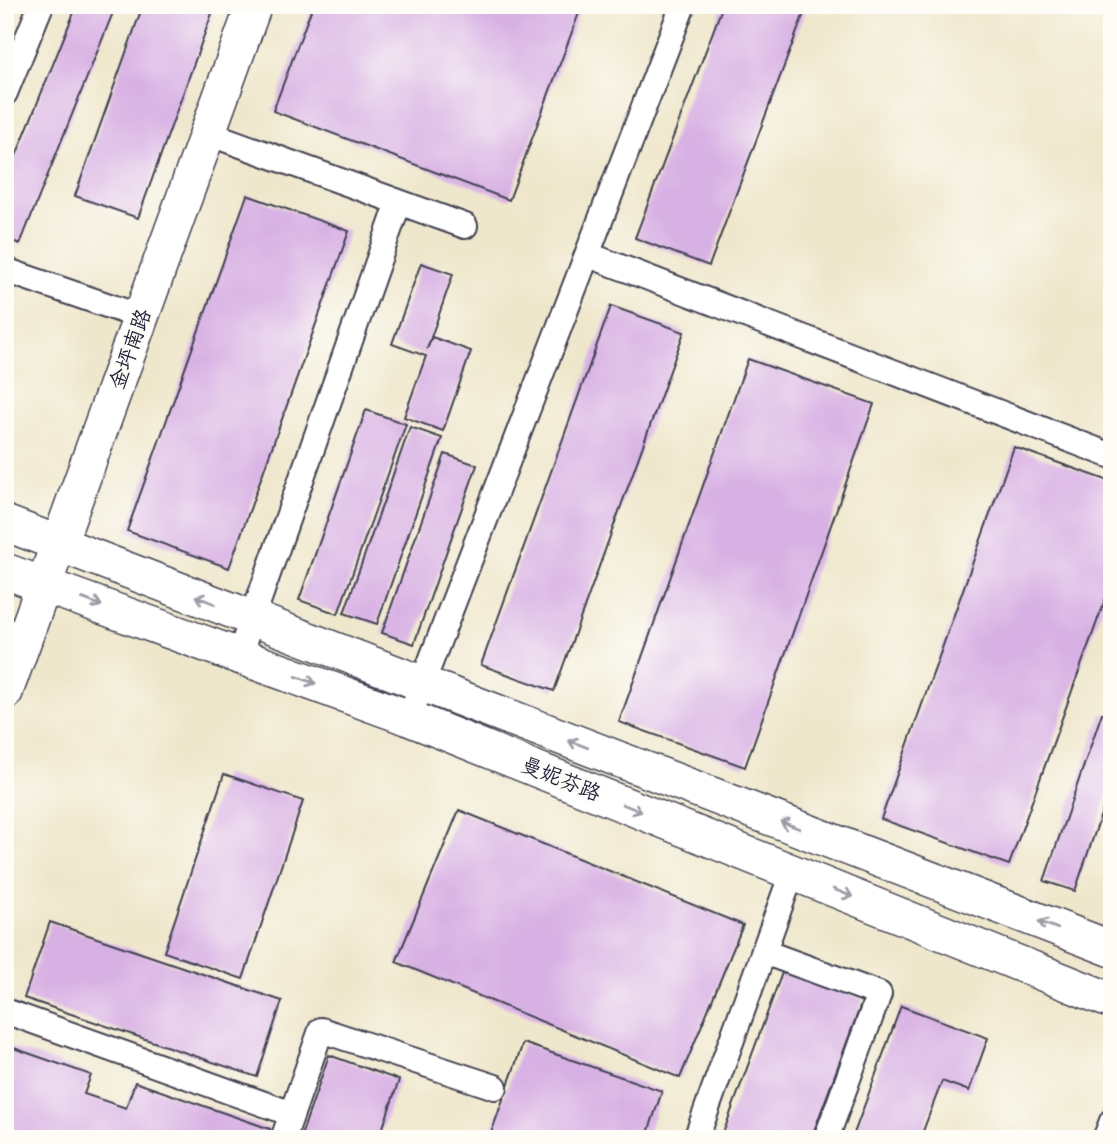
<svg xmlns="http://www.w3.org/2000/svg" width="1117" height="1144" viewBox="0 0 1117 1144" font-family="'Balsamiq Sans','LXGW WenKai TC',sans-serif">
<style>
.building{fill:#d8b1e4}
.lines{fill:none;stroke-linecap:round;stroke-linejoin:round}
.street-casing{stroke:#414051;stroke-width:28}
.secondary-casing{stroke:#414051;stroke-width:38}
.street{stroke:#fff;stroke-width:24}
.secondary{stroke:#fff;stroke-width:35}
.oneway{stroke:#9c9ca7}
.labels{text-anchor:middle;stroke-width:5;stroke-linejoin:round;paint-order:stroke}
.street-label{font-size:21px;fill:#22223b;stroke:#fdfcf7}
</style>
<rect width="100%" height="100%" fill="#fdfcf7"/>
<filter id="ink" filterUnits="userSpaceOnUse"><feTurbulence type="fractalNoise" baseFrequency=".0143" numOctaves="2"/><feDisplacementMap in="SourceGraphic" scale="14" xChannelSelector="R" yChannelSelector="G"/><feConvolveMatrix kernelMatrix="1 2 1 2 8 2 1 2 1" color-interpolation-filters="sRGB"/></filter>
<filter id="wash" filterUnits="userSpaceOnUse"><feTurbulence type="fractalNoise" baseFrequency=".00686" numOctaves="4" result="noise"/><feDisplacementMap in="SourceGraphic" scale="28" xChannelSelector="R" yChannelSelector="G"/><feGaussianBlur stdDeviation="1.57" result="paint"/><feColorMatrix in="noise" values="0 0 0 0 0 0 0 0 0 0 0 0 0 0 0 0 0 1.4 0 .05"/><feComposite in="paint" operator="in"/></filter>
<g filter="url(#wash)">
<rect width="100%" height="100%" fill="#efe7cc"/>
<g id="blocks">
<path class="building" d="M5,5H17L5,34Z
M77,5H116L20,244L5,238V183Z
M143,5H215L138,218L75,196Z
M313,5H582L509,200L273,111Z
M723,5H807L709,266L635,238Z
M247,195L349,231L229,568L127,531Z
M421,263L453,274L427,349L432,337L471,351L443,431L404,417L426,356L392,344Z
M611,306L684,332L554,691L481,665Z
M748,359L874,404L745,767L619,722Z
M366,410L406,424L338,614L299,600Z
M410,427L442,438L377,624L344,613Z
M1014,447L1112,482V580L1009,865L881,819Z
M445,454L477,465L414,644L382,633Z
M1102,713L1112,716V782L1075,891L1044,881Z
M224,774L303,801L243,979L164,952Z
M459,810L743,925L680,1078L396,962Z
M1111,894H1112V913L1105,911Z
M50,922L282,1001L257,1077L24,998Z
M783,970L863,999L811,1139H721Z
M901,1006L988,1038L969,1091L942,1081L920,1139H852Z
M523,1043L662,1091L646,1139H489Z
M5,1045L91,1075L84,1094L126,1108L135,1082L270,1129L267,1139H5Z
M329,1055L399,1080L379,1139H300Z"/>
</g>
</g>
<g filter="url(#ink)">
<use href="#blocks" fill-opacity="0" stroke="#414051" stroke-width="2"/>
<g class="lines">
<defs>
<path id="street" d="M5,93L41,5
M208,133L465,226
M589,255L1112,456
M5,270L141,317
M239,656L399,202
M409,718L683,5
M764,952L879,994L826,1139
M5,1011L292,1114
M283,1139L321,1030L495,1087
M696,1139L792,873
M1105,1139L1112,1121"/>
<path id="secondary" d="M5,523L1112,949
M5,571L409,718L1112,1001
M5,692L254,5"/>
</defs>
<use href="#street" class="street-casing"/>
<use href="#secondary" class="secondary-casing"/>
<use href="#street" class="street"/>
<use href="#secondary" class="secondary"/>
</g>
<defs><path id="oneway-shaft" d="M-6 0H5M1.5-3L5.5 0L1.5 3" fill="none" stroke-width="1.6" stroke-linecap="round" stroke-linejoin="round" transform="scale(1.75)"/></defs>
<g class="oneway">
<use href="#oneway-shaft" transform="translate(205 600) rotate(-159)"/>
<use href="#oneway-shaft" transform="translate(92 602) rotate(20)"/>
<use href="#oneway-shaft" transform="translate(306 680) rotate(20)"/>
<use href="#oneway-shaft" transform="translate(578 744) rotate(-159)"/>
<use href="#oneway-shaft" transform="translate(632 808) rotate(22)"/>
<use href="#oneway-shaft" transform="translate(790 825) rotate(-159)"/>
<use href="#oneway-shaft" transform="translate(843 893) rotate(22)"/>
<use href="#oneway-shaft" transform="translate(1048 925) rotate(-159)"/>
</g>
</g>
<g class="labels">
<g class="street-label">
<text transform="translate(130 349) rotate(-70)" y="7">金坪南路</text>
<text transform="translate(561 779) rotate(22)" y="7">曼妮芬路</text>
</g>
</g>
<rect width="1117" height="1144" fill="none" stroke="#fdfcf7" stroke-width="28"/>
</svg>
